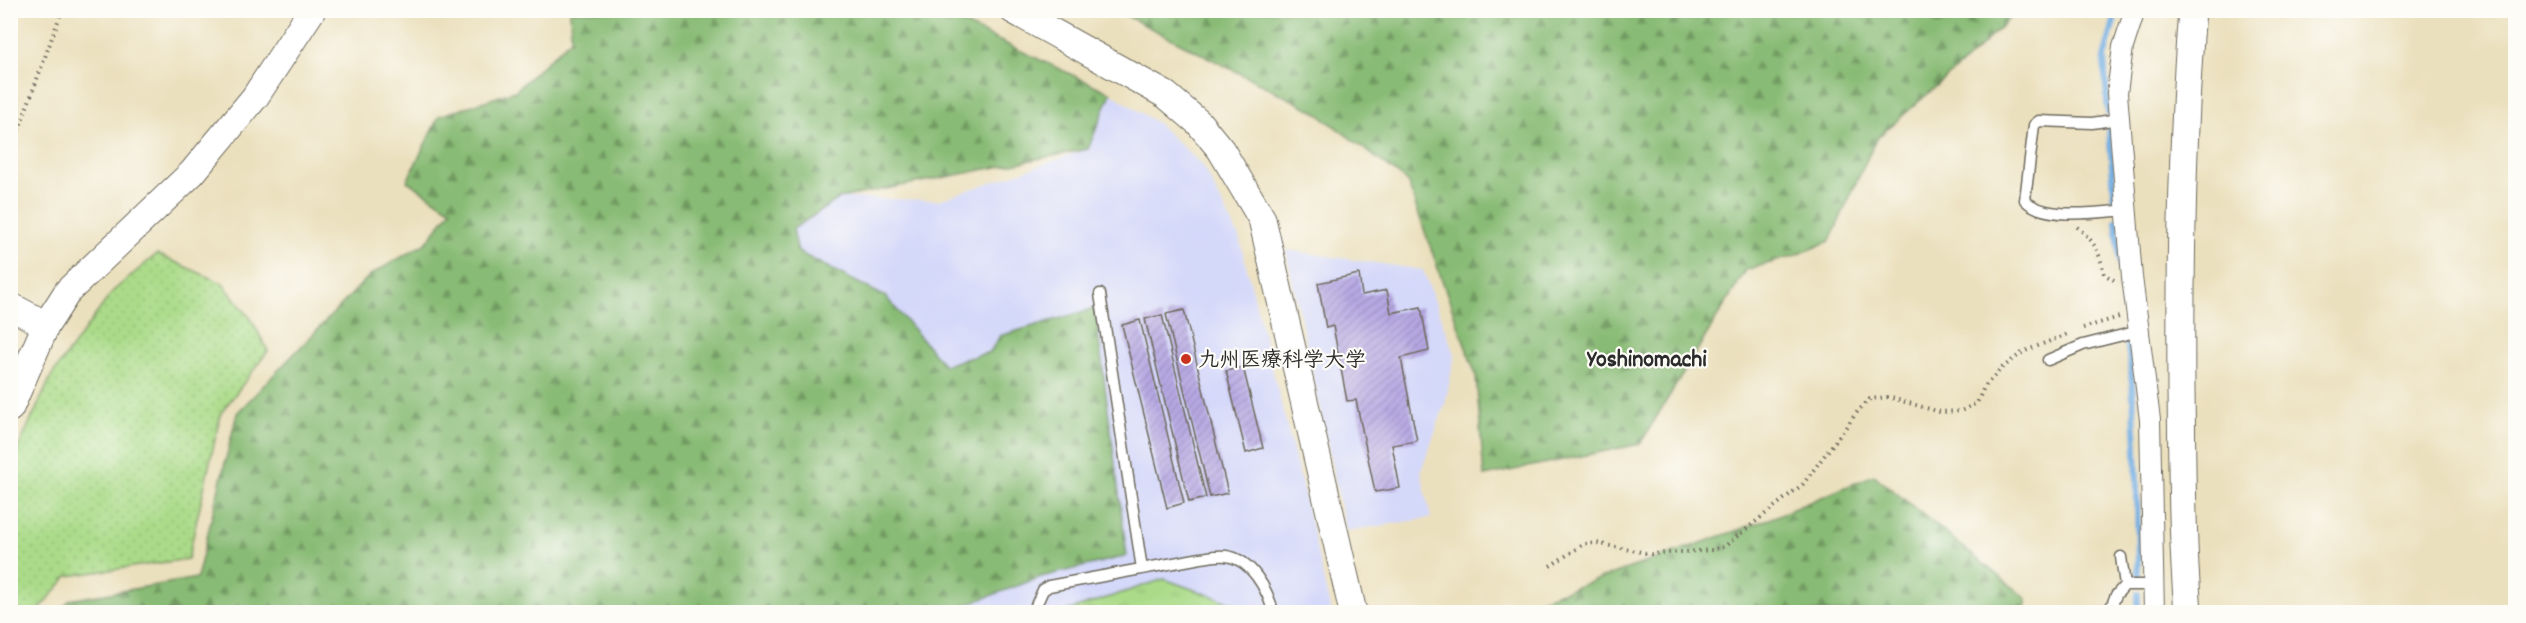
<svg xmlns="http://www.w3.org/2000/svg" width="2526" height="623" viewBox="0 0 2526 623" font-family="Dekko,'Klee One',sans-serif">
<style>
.built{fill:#d4d8f9}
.grass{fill:url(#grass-dots);stroke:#6b835a;stroke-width:1.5}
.forest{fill:url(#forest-firs);stroke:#5a7350;stroke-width:1.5}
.park{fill:url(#park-tufts);stroke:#6b835a;stroke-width:1.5}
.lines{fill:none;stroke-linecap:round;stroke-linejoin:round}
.stream{stroke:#72aee3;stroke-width:6}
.building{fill:url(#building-hatch)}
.lane-casing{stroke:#6e6a5e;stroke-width:13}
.street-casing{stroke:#6e6a5e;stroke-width:22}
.secondary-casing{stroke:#6e6a5e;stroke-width:29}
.path{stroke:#6e6a5e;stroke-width:4;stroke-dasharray:1.5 4.5;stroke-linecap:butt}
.lane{stroke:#fff;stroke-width:10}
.street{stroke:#fff;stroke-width:20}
.secondary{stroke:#fff;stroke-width:27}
.poi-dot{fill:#c8321e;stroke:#fdfcf7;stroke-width:2}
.labels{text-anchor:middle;stroke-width:4.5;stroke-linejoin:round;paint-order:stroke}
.poi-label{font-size:21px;font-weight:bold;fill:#2b2b2b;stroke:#fdfcf7;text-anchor:start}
.quarter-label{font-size:24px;font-weight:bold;fill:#2b2b2b;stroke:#fdfcf7}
</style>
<defs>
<pattern id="grass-dots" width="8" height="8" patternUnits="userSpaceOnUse" patternTransform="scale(1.5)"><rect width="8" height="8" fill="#abdb89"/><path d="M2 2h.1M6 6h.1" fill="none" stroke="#93bc76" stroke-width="1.8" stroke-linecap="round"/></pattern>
<pattern id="forest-firs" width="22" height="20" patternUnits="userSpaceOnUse" patternTransform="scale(1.5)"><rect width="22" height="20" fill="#88bb75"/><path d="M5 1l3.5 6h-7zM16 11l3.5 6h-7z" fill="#6f9860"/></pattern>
<pattern id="park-tufts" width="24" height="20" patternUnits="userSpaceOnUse" patternTransform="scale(1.5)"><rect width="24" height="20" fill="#abdb89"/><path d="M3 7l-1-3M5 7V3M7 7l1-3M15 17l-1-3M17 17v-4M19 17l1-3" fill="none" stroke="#93bc76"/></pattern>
<pattern id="building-hatch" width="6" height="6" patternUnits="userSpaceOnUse" patternTransform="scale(1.5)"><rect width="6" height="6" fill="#b7a9e4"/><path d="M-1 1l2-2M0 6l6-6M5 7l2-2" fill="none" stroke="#958ab9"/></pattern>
</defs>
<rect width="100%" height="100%" fill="#fdfcf7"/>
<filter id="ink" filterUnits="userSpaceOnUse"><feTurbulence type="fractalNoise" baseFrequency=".0167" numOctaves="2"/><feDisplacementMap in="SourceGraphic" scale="12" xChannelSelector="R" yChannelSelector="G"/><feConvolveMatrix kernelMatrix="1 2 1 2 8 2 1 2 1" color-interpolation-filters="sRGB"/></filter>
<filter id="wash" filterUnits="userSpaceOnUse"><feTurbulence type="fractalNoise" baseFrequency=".008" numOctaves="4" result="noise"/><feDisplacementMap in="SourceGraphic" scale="24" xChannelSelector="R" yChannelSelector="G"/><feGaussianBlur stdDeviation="1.35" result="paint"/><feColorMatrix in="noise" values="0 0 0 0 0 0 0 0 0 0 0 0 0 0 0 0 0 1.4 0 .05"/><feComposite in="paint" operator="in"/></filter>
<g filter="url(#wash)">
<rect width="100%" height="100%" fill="#ebe0bd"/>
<path class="built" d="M1111,93L1158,124L1203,166L1239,237L1304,494L1331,612H947L1041,577L1127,556L990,352L944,365L885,297L798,252L793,229L840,198L939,200L1088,149Z
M1286,250L1423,270L1455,355L1445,404L1421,471L1431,518L1346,531Z"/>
<path class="grass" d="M157,254L222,283L251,319L268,351L221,413L188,559L68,576L37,612H11V463L52,375L113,291Z"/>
<path class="forest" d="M570,11H936L1111,93L1088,149L840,198L793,229L798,252L886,297L944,365L990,352L1000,336L1095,308L1127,556L1041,577L947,612H59L70,600L197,578L237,413L370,275L426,243L451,210L407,181L439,116L515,91L571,39Z
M1117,11L2017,10V11L1970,57L1876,139L1830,241L1794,256L1746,270L1640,444L1484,476L1476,376L1407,181L1314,111Z
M1874,475L2027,599L2024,612H1523L1522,606L1769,519Z"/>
<path class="park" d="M1164,579L1237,605L1239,612H1064Z"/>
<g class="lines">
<path class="stream" d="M2108,113L2104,58L2117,10
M2109,130L2115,204
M2116,221L2121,273
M2122,285L2124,306
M2127,339C2138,418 2137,498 2138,578
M2138,594V612"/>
</g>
<g id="blocks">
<path class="building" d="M1359,274L1362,295L1387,290L1391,313L1421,307L1429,351L1401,358L1417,441L1392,445L1400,488L1375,492L1356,400L1347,401L1333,326L1326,328L1318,283Z
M1184,310L1228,493L1210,497L1166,314Z
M1162,315L1206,498L1189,502L1145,319Z
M1140,320L1184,503L1167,508L1122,325Z
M1243,367L1263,448L1246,453L1226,371Z"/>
</g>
</g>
<g filter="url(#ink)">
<use href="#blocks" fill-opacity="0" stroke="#6e6a5e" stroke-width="1.5"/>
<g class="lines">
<defs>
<path id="lane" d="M2119,119L2092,123L2039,121L2034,125L2025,200C2044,221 2101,212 2128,210
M1100,294L1142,569
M2048,360L2083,345L2139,331
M2121,557L2125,585
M1033,612L1043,590L1049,586L1201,558C1209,557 1218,555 1226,556C1251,559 1268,590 1273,612
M2109,612L2116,595L2125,585H2153"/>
<path id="street" d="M2135,10L2123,47L2117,93L2132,277L2150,420L2154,612"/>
<path id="secondary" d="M1013,10L1166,95L1199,123L1221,150L1262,219L1353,612
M10,306L46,325
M10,408L46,325L68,291L192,173L255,97L312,10
M2188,612C2182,539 2182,463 2181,389C2180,262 2182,137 2192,10"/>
</defs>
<use href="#lane" class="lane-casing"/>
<use href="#street" class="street-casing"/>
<use href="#secondary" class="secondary-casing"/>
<path class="path" d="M10,144L14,143L62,10
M2077,227C2096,243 2099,251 2104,274L2114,280
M2083,328L2119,317
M1550,566L1584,544L1596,543L1651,554L1713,550L1725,546L1803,484L1858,411L1870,399L1888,397L1940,412L1961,411L1977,403L1984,387L2002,368L2023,352L2070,333"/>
<use href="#lane" class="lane"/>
<use href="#street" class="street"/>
<use href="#secondary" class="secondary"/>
</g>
</g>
<circle class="poi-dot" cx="1186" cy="359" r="6"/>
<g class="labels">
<g class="poi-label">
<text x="1198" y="366">九州医療科学大学</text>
</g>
<g class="quarter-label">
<text x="1647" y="366">Yoshinomachi</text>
</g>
</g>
<rect width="2526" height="623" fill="none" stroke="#fdfcf7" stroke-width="36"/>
</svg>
